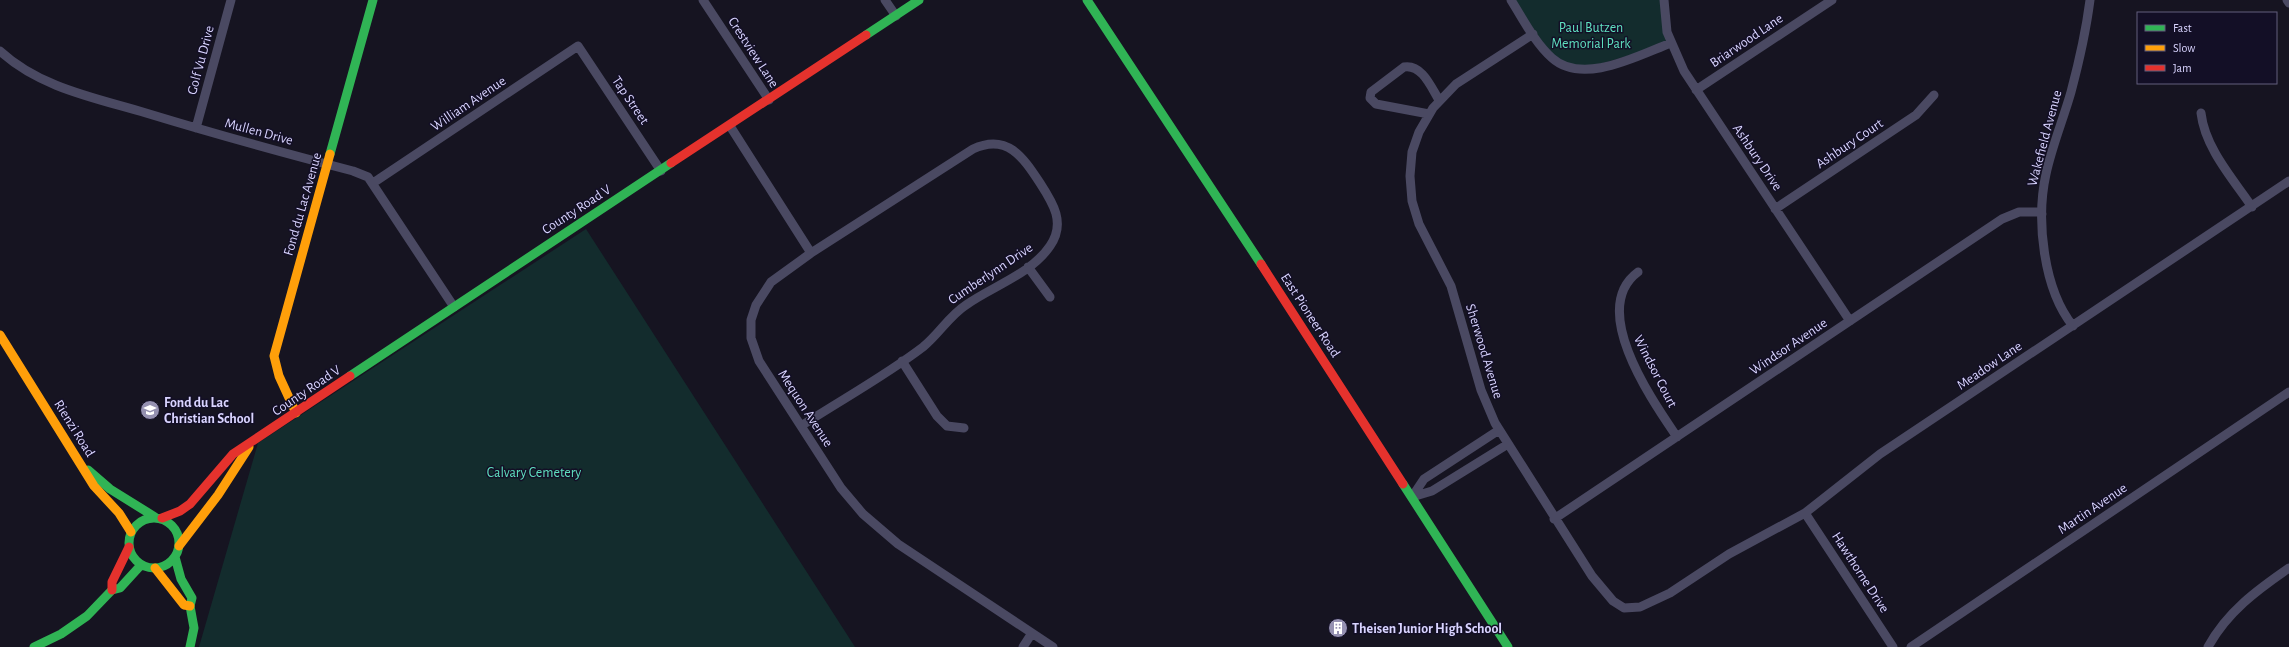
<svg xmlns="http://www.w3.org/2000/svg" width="2289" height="647" viewBox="0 0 2289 647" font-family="'Alegreya Sans',sans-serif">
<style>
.green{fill:#132c2d}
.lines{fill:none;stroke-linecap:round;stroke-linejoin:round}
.street{stroke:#4a4962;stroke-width:9}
.fast{stroke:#30b455;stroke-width:9}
.slow{stroke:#ff9f0a;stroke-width:9}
.jam{stroke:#e5322d;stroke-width:9}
.labels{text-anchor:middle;stroke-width:3;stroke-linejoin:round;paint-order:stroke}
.park-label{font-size:14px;fill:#5fe0c0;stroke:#130f26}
.street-label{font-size:14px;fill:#d9d4ff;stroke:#130f26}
.poi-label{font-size:14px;font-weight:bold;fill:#d9d4ff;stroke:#130f26;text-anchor:start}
</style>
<rect width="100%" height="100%" fill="#161421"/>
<path class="green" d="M1511,0H1664L1671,43L1583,69L1553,59Z
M586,229L855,647H199L258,443Z"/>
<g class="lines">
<path class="street" d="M703,0L769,100
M885,0L896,16
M1511,0C1523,19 1535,43 1552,58C1583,86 1639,55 1671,43
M1664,0L1667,32L1684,71L1850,321
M2287,0L2289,3
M1533,34L1456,84L1433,108L1419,132L1412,152L1410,176L1412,201L1419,224L1451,286L1481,390L1495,423L1592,576L1613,601L1624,608L1640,607L1670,593L1729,554L1805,513L1880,454L2289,181
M0,51C40,88 96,98 146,113C215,134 284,153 353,171L368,177L454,307
M1696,90L1832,0
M2201,113C2205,148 2233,179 2252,207
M1429,114L1376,104L1370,98L1371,92L1404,67C1422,64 1431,87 1439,100
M730,126L811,253
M196,128L231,0
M373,183L578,46L661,171
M1775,209L1916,115L1934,95
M1028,267L1050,297
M1638,272C1588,309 1652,400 1677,437
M2073,326C2043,289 2036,219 2046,174C2052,146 2063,120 2071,92C2079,62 2086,31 2090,0
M902,361L937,416L947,426L964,428
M801,426C841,400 885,376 923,347C939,334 949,316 966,305C993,286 1031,274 1050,246C1066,223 1053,203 1040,183C1023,157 1007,133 973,149L811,253L771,282L756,305L751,320V338L759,361L841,488L863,514L898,544L1053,647
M1412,497L1424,479L1499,430
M1412,497L1432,491L1508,444
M1805,513L1893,647
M1554,519L2002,219L2019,212H2040L2042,214
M1023,647L1032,633
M1911,647L2289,392
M2208,647C2227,612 2257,590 2289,568"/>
<path class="fast" d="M1087,0L1261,264
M866,35L919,0
M330,154L373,0
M350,376L671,163
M88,470L110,489L155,517
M1403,484L1508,647
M129 543a25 25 0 1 1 50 0a25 25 0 1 1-50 0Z
M175,557L181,579L192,598L190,606L194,628L190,647
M34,647L61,634L87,616L112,590L120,588L141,565"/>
<path class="slow" d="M0,335L94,486L119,513L131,532
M296,413L279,376L274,356L330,154
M179,546L218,495L249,447
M155,568L184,605L190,606"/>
<path class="jam" d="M671,163L866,35
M1261,264L1403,484
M162,518L180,511L190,504L233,454L350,376
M112,590V582L129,547"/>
</g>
<defs>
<symbol id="school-disc" viewBox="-11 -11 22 22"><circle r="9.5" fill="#9591b1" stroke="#130f26"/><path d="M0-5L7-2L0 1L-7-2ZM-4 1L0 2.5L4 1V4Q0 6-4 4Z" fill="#fff"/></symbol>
<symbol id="building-disc" viewBox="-11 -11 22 22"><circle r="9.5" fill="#9591b1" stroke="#130f26"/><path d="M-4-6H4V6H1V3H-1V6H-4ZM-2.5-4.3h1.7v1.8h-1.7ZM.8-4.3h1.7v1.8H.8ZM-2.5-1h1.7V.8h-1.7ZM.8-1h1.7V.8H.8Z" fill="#fff"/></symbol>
</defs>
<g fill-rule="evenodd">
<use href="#school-disc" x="139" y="399" width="22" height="22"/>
<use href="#building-disc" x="1327" y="617" width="22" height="22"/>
</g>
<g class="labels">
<g class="park-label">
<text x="1591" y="32">Paul Butzen<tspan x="1591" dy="16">Memorial Park</tspan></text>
<text x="534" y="477">Calvary Cemetery</text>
</g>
<g class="street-label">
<text transform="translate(1746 40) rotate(-34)" y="5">Briarwood Lane</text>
<text transform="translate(754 52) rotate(57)" y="5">Crestview Lane</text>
<text transform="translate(200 60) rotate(-75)" y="5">Golf Vu Drive</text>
<text transform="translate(631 100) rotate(56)" y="5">Tap Street</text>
<text transform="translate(468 103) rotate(-34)" y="5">William Avenue</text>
<text transform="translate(259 131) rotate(15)" y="5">Mullen Drive</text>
<text transform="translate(2044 138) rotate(-75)" y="5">Wakefield Avenue</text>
<text transform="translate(1849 143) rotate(-34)" y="5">Ashbury Court</text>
<text transform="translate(1758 157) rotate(56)" y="5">Ashbury Drive</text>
<text transform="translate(302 204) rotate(-74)" y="5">Fond du Lac Avenue</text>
<text transform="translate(576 209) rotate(-33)" y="5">County Road V</text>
<text transform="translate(990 273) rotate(-34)" y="5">Cumberlynn Drive</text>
<text transform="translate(1311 315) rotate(57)" y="5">East Pioneer Road</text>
<text transform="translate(1788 346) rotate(-34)" y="5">Windsor Avenue</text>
<text transform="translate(1485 351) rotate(73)" y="5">Sherwood Avenue</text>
<text transform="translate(1989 365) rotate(-34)" y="5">Meadow Lane</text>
<text transform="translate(1656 371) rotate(63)" y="5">Windsor Court</text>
<text transform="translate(306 390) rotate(-34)" y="5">County Road V</text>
<text transform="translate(806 408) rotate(57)" y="5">Mequon Avenue</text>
<text transform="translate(75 428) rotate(58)" y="5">Rienzi Road</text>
<text transform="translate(2092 508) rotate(-34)" y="5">Martin Avenue</text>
<text transform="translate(1861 572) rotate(57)" y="5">Hawthorne Drive</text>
</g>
<g class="poi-label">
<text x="164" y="407">Fond du Lac<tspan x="164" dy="16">Christian School</tspan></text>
<text x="1352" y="633">Theisen Junior High School</text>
</g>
</g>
<rect x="2137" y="12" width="140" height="72" fill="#130f26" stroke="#625e7d"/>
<rect x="2145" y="25" width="20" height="6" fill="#30b455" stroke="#625e7d"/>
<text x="2173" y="32" font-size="12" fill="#d9d4ff">Fast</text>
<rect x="2145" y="45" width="20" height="6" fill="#ff9f0a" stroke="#625e7d"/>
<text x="2173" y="52" font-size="12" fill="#d9d4ff">Slow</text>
<rect x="2145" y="65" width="20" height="6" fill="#e5322d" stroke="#625e7d"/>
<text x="2173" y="72" font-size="12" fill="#d9d4ff">Jam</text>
</svg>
